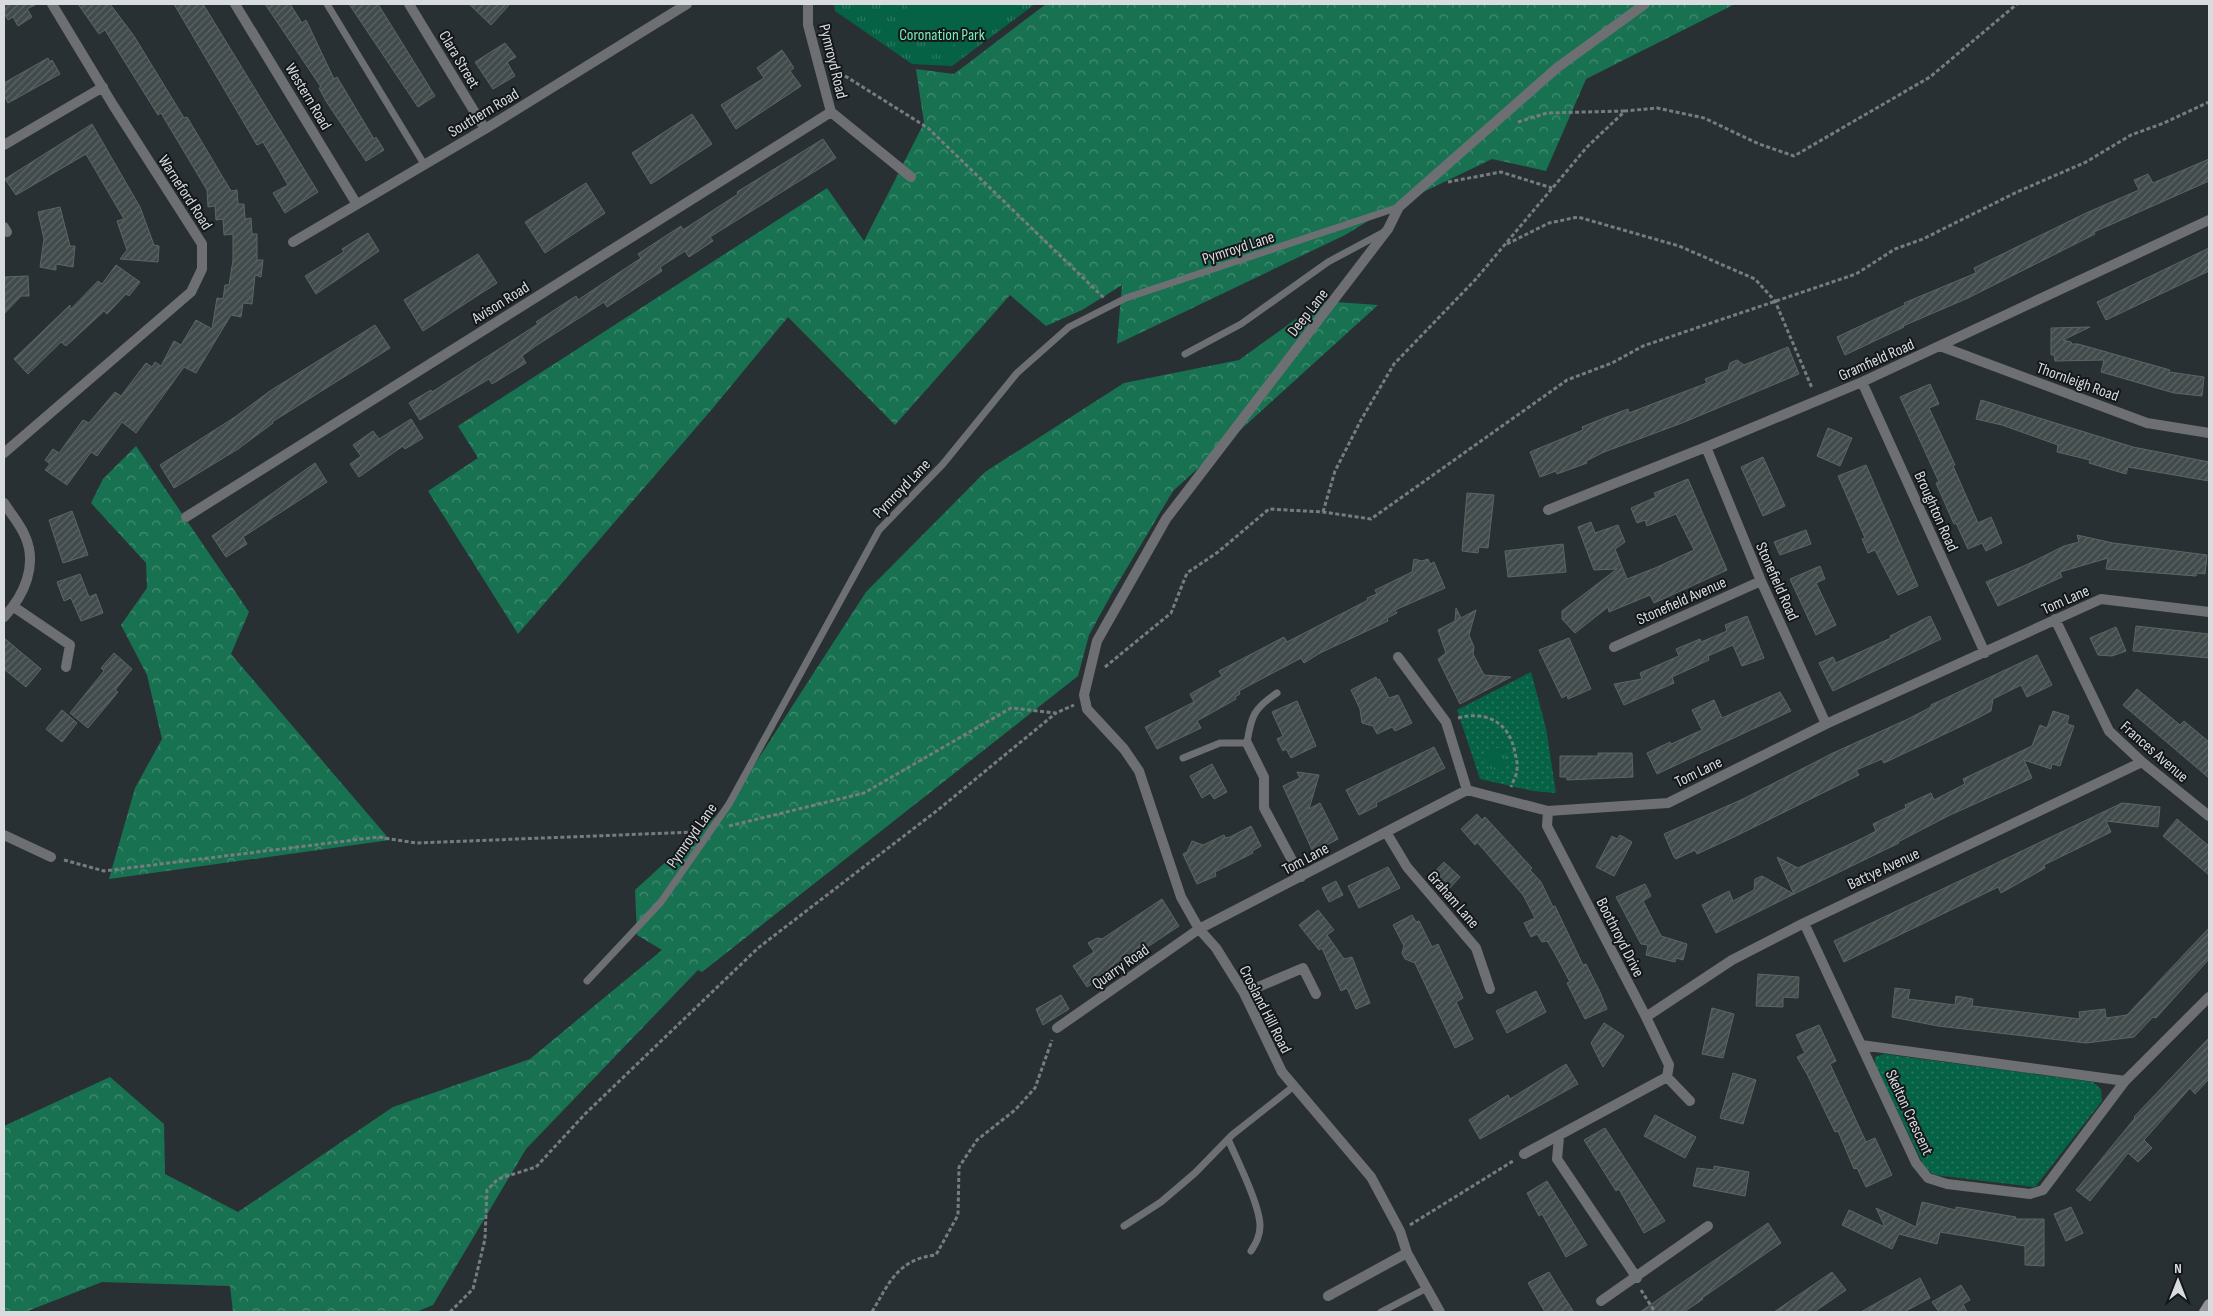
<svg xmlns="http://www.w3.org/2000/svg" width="2213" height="1316" viewBox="0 0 2213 1316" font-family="'Sofia Sans Condensed',sans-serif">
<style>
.grass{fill:url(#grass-dots)}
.forest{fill:url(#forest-crowns)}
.park{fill:url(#park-tufts)}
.pitch{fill:#066244}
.building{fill:url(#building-hatch);stroke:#5c6666}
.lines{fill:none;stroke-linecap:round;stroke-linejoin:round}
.path{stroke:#767c7f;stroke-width:3;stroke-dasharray:4 2.5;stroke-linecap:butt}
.lane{stroke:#6d6f72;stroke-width:7}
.street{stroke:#6d6f72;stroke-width:10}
.secondary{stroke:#919398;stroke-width:10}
.labels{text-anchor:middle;stroke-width:4;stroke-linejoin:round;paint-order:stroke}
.park-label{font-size:16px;fill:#7ceebd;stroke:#141719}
.street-label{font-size:16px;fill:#d8dcdf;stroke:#141719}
</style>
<defs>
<pattern id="grass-dots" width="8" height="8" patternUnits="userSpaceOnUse" patternTransform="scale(1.25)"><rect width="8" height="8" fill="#066244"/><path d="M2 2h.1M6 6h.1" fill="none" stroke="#2a785f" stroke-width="1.8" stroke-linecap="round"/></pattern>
<pattern id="forest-crowns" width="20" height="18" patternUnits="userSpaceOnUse" patternTransform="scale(1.25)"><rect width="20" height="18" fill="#187251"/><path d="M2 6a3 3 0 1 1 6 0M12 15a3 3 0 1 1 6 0" fill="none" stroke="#448c72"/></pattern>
<pattern id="park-tufts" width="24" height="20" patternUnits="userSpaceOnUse" patternTransform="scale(1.25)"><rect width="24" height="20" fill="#066244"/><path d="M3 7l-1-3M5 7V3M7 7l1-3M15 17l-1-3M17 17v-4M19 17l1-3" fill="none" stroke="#2a785f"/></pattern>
<pattern id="building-hatch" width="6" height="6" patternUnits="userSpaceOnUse" patternTransform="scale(1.25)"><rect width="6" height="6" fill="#424b4b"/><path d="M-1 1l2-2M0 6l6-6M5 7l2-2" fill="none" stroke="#5d6464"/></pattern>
</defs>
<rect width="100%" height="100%" fill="#293033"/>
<path class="grass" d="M1531,672L1546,728L1556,793L1533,791L1480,779L1457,710Z
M1884,1054L2093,1082L2101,1089L2102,1101L2035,1187L1935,1175L1925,1168L1875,1065V1057Z"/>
<path class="forest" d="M1046,4H1735L1586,79L1546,171L1492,159L1388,209L1345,235L1117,344L1122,285L1082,310L1046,326L1010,295L895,425L788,317L713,408L518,634L428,491L478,458L458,426L827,188L864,241L924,123L916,69L954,74Z
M1321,301L1378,305L1173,491L1112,593L1089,635L1078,676L702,972L698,970L526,1149L433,1305L416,1312H233L230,1286L102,1282L25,1312H4V1126L110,1077L164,1124L165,1174L238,1212L393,1107L530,1059L662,950L637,935L635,890L729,804L866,592L985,472L1124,383L1239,360Z
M136,446L249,612L231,654L390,840L109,879L135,788L162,739L147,675L121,625L147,588L146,563L91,503L103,479Z"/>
<path class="park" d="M834,4H1035L952,66L912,64L835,11Z
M1485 759a11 11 0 1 1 22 0a11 11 0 1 1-22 0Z"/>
<path class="pitch" d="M905,4H1011L938,56Z"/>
<path class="building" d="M4,4H37L27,9L32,17L18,26L13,17L8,20L4,13Z
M78,4H110L134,36L184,118L187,117L231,191L237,190L238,204H244L245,219L251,218L252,234H257V260H263L261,277L255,275L252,304L243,303L241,317L231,315L196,373L184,367L136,433L122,422L97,456L91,452L67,485L45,470L50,464L45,460L53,449L59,453L83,420L89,423L115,392L121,396L146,363L152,367L155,362L161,366L174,341L181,345L196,320L212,329L217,298L223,299L225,285H229L233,260V234L224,235L223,219L216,220L215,206L208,207L207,190L161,113L158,115L105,30L99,34Z
M174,4H203L318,192L285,213L273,193L288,185L263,142L257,145Z
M265,4H290L302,23L306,20L334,79L337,77L374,139L376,137L384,150L366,161L326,101L319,88L321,87Z
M349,4H378L435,96L418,107Z
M469,4H510L491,25Z
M505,43L516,57L507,62L515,76L493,89L475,62Z
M782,50L794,68L790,71L801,86L736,129L721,105L764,78L757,68Z
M48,58L50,62L52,60L60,74L8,103L4,95V83Z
M692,114L712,144L651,184L632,153Z
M92,124L140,207L154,245L159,246L158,262L120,259L127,250L117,221L124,219L86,154L16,195L5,179Z
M823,139L836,158L710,237L713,241L689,257L685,251L660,267L662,271L607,307L604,302L534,347L522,356L526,363L492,384L489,379L420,420L409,403L431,390L432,392L538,324L536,322L576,296L578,300L641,258L638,254L681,226L683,230L738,194L737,192Z
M2209,159V181L2094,232L2095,234L1968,298L1903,326L1904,327L1845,355L1837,337L1905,305L1904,303L1976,273L1974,268L2086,213L2139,190L2134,180L2148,174L2153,183Z
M586,183L605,213L545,253L525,222Z
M60,207L70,246H75L73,267L56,264V270L40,267L44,239L38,212Z
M368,233L379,251L316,294L305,276L344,252L342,249Z
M2209,248V271L2106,320L2097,302Z
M478,254L497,283L423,331L404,300Z
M116,265L140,282L129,296L126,294L107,314L104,311L66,346L61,342L28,374L14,359L70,305V310L98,281L102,284Z
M28,276L29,296H21L4,314V277Z
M375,325L390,348L272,422L273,423L238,449L174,488L160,465L235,417L270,391Z
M2090,327L2063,340L2071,342L2072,344H2078L2170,370L2169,372L2204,377L2202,396L2174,393L2101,372L2104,360L2055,361L2054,355H2051V328Z
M1788,347L1799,374L1682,423L1604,452L1586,461L1587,463L1557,474L1556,471L1540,477L1530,452L1583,430L1582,427L1604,418L1628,409L1629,413L1707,383L1705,379L1728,370L1730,363L1737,360L1744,365Z
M1930,384L1939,404L1929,408L1955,465L1953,466L1978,523L1991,517L2002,543L1986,551L1982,543L1968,549L1956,523L1954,524L1936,483L1939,482L1900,397Z
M1981,400L2133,447L2209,462V481L2128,467L2126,474L2089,463L2090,460L2057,452L2058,445L2002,425L1976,419Z
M411,419L423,438L405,449L403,446L359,477L350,464L361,456L353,445L373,431L379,439Z
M1828,428L1852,438L1840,466L1817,456Z
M1763,457L1785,506L1763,516L1741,467Z
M315,463L327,482L243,537L247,544L226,557L212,536Z
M1866,465L1918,586L1898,595L1875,550L1868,553L1862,539L1865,538L1838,476Z
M1688,479L1727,570L1654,603L1650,595L1609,612L1608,607L1575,633L1562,619V611L1617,569L1594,570L1578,527L1591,522L1595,533L1618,525L1625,542L1615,549L1627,579L1655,568L1694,550L1676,514L1647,526L1645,520L1637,523L1631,508L1656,497L1654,493Z
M1467,493L1494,495L1488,548L1479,547L1478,553L1462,551Z
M72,511L88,555L63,563L49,520Z
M1806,530L1811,544L1780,555L1774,542Z
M2077,535L2113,543L2207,555L2205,574L2197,573L2196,576L2106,569L2108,558L2060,572L2062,577L1998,606L1986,582L2026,565L2064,546L2079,542Z
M1563,544L1566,572L1508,577L1505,551Z
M1414,559L1422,561L1428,559L1430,564L1434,562L1445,588L1395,610L1397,613L1387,618L1388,621L1320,653L1304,663L1301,658L1252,684L1239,691L1240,694L1235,697L1236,699L1197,721L1201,728L1157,749L1145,727L1194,702L1190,694L1222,676L1219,671L1284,637L1287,642L1368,600L1367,598L1377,594L1375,590L1412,572Z
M1820,566L1825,579L1816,583L1836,625L1816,635L1790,579Z
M80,574L89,597L96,594L103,613L81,621L71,598L64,601L57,582Z
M1456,608L1461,618L1476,610L1469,635L1474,647L1473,654L1484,675L1511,677L1460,704L1438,659L1446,653L1438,630L1455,621Z
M1747,616L1764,658L1742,666L1733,645L1708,656L1709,660L1672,677L1674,683L1624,705L1614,684L1642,679L1640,673L1679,656L1676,649L1700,639L1701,642L1727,631L1725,625Z
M1930,616L1941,639L1833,691L1819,663L1833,657L1836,663L1891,638L1890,636Z
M2136,626L2209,634V658L2133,651Z
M2116,627L2126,651L2112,656L2098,655L2090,638Z
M4,638L41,669L26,687L4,669Z
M1569,638L1591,689L1568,699L1567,695L1562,698L1539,650Z
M114,653L132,669L115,690L118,692L88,728L70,713L104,671L101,668Z
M2037,655L2052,685L2027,697L2021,685L1993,699L1991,711L1970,722L1884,763L1882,759L1856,770L1859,775L1736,836L1697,854L1695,850L1676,859L1674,857L1664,834L1743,799L1833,753L1908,719L1931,707V705Z
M1376,677L1377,680L1379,679L1389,698L1398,695L1412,723L1395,731L1392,727L1377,734L1373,726L1362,723L1360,709L1351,690Z
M2137,689L2180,725L2184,721L2209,742V778L2123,705Z
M1780,692L1791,711L1657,774L1647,753L1670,742L1671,744L1702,730L1692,710L1714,700L1722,718Z
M1297,701L1316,746L1291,758L1286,749L1283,751L1277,739L1283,736L1272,712Z
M62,710L77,723L62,742L46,729Z
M2053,711L2069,716L2067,724L2074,726L2060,766L2052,764L2051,769L2024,760L2032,778L1948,816L1898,842L1899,843L1794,894L1777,857L1798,868L1863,838L1876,831L1873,824L1906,808L1905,805L1931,793L1934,800L1965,784L1963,779L2032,746L2040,725L2047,728Z
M1434,747L1445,768L1376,803L1377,806L1359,815L1346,790Z
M1598,753H1632L1633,777L1567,780V777H1560V756H1598Z
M1212,764L1227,792L1214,799L1210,793L1202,798L1190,776Z
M1297,772L1319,775L1309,809L1320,803L1338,839L1313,852L1283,786L1300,778Z
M2122,803L2160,807L2158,827L2106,821L2111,832L2044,865L2045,868L2001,893L1998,887L1844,962L1834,941Z
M1477,814L1482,820L1485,817L1532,868L1530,870L1541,882L1553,907L1555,906L1583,965L1586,964L1600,992L1607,1009L1585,1019L1567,983L1570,982L1554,952L1547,941L1542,942L1537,934L1531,937L1524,923L1535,918L1523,895L1477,842L1475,845L1461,829Z
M2177,819L2209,846V875L2163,836Z
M1251,826L1261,846L1252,851L1253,853L1215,872L1216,876L1197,884L1183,854L1187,852L1192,841L1203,845L1224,835L1225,838L1230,837Z
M1620,835L1632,842L1614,876L1596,867L1612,836L1617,839Z
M1444,862L1460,877L1445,893L1429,878Z
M1388,867L1400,888L1359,908L1348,886Z
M1762,876L1794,894L1716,933L1702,905L1729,891L1733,901L1754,890L1755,879Z
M1336,881L1343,895L1329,902L1322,888Z
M1645,884L1651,896L1643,901L1661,936L1687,944L1683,960L1676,958L1675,962L1646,955L1648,945L1641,944L1616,897Z
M1162,899L1179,926L1087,987L1073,966L1094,952L1088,943L1097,938L1102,939Z
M1318,910L1334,930L1327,935L1344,959L1352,957L1370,1003L1356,1009L1347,988L1341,991L1322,948L1319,950L1299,925Z
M1412,915L1416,922L1419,921L1432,947L1438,944L1463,998L1456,1002L1473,1039L1455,1048L1415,963L1405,959L1402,953L1404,946L1393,925Z
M2209,928V959L2156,1018L2153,1017L2134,1037L2086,1043L1938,1026L1892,1017L1895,988L1910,990L1908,999L1955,1005L1956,996L1973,999L1972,1006L2080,1019L2079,1012L2105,1009L2106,1018L2127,1015Z
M1758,974L1799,977L1798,998L1783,997V1007L1756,1006Z
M1536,991L1546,1012L1507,1033L1496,1011Z
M1061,995L1069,1009L1043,1025L1036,1009Z
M1712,1008L1734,1014L1723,1058L1702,1054Z
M1604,1023L1624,1036L1603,1067L1591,1043Z
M1819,1025L1836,1061L1830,1064L1866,1142L1875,1138L1892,1175L1866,1187L1857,1168L1854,1169L1838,1131L1835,1132L1807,1074L1797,1057L1805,1053L1796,1035Z
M2209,1038V1079L2195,1094L2190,1088L2144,1140L2152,1148L2138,1162L2128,1153L2090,1201L2076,1190L2135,1118L2134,1117Z
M1566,1064L1578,1084L1480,1139L1469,1120L1508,1095L1510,1099Z
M1733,1073L1756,1080L1743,1124L1720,1118Z
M1655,1115L1696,1137L1685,1158L1644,1136Z
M1605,1128L1665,1221L1644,1233L1619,1189L1616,1191L1584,1140Z
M1714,1166L1749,1172L1745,1196L1693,1186L1697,1168L1714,1170Z
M1547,1181L1587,1245L1566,1257L1542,1214L1539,1216L1527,1193Z
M1922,1202L1956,1210V1207L2016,1217L2015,1219H2044V1266L2025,1265V1246L1940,1232L1937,1244L1899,1234L1892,1249L1842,1225L1849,1210L1885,1227L1876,1208L1916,1227Z
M2071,1207L2083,1233L2066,1241L2054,1214Z
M1768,1223L1781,1243L1702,1298L1703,1299L1684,1312H1640Z
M1549,1272L1562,1294L1574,1312H1545L1528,1283Z
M1832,1272L1846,1290L1814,1312H1774Z
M1920,1278L1930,1298L1904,1312H1861Z
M1961,1285L1970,1300L1963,1304L1967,1312H1939L1932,1302Z"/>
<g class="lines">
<path class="path" d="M834,69L928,128L1104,298
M1518,122L1547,113L1625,111
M1448,182L1501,172L1552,188
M1507,244L1549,223L1578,217L1679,246L1755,279L1775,301L1812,388
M1323,512L1335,471L1361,420L1394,364L1475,280L1587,147L1625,111L1657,108L1704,118L1759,144L1794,156L1930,77L2017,4
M1105,667L1171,613L1187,573L1218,552L1269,509L1323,512L1371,519L1567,380L1612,363L1643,346L1856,274L1895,249L1923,239L2017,192L2086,162L2131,135L2164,123L2209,102
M1458,718C1487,710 1510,723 1515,753C1516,758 1518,764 1517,769C1517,775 1513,781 1511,787
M729,826L864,793L1011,708L1056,713L1074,705
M64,860L104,871L378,837L416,843L696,832
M1410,1225L1513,1161
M1641,1290L1655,1312
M450,1312L473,1289L485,1239L487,1190L498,1179L536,1167L585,1114L758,948L939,809L1056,713
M872,1312C889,1283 898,1259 936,1255L958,1215L959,1167L977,1140L1015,1110L1035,1088L1052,1040"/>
<path class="lane" d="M327,4L424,164
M1185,354L1241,324L1328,262L1384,232
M1183,758L1220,743H1247C1251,716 1254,708 1277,693
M587,981L661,902L729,804L879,530L943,464L1017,373L1069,327L1126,298L1399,207
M1228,1139C1237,1160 1260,1205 1260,1226C1260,1236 1256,1243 1251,1251
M1124,1226L1161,1202L1195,1173L1232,1135L1294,1086
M1381,1312L1427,1288"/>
<path class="street" d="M235,4L356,203
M409,4L485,129
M808,4V25L831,112L911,177
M4,145L103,87
M4,227L7,232
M293,242L485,129L687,4
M1940,346L2147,423L2209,433
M1862,382L1985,653
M1706,447L1761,581L1826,724
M4,453L191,292L202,269V244L113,105L52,4
M4,503C11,514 20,524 25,536C38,565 24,596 4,617
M1548,510L1706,447L1862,382L2209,220
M186,517L831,112
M14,607L70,645L66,667
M2055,619L2109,731L2142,762L2209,816
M1614,647L1761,581
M1398,657L1446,722L1467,790
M1247,743L1264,777V808L1301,877
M1548,811L1547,826L1646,1017L1669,1065L1667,1077L1690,1101
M1386,832L1407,867L1476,948L1490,989
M4,835L51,857
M1804,923L1916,1163L1928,1178L1947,1184L2030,1194L2043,1190L2125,1081L2209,997
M1244,993L1303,968L1316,994
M1646,1017L1732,960L1804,923L2142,762
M1057,1028L1199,929L1467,790L1548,811L1668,803L1826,724L2101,599L2209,612
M1861,1045L2125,1081
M1559,1137L1557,1159L1637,1278
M1524,1154L1667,1077
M1328,1296L1407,1253
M1601,1301L1708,1226
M1440,1312L1407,1253L1400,1231L1371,1177L1282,1072L1244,993L1216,948L1199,929L1181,897L1139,771L1124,749L1087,709L1084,695L1097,641L1166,519L1388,229L1399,207L1558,67L1645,4"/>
<path class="secondary" d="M2204,1312L2209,1304"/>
</g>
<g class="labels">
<g class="park-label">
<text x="942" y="40">Coronation Park</text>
</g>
<g class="street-label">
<text transform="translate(460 59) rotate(59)" y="6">Clara Street</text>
<text transform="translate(834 61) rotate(76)" y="6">Pymroyd Road</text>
<text transform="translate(309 96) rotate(59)" y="6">Western Road</text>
<text transform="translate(483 112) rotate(-31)" y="6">Southern Road</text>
<text transform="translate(186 192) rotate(57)" y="6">Warneford Road</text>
<text transform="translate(1238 247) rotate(-18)" y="6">Pymroyd Lane</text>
<text transform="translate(500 302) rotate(-32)" y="6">Avison Road</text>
<text transform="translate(1307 312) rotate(-52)" y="6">Deep Lane</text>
<text transform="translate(1876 359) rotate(-24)" y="6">Gramfield Road</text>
<text transform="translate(2078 381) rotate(20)" y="6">Thornleigh Road</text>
<text transform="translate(901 488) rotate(-46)" y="6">Pymroyd Lane</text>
<text transform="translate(1937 511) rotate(66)" y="6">Broughton Road</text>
<text transform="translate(1778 581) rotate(66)" y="6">Stonefield Road</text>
<text transform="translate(2065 599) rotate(-24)" y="6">Tom Lane</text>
<text transform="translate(1681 600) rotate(-24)" y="6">Stonefield Avenue</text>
<text transform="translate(2155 751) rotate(41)" y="6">Frances Avenue</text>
<text transform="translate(1698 771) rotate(-26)" y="6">Tom Lane</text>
<text transform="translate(691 835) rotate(-55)" y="6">Pymroyd Lane</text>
<text transform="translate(1305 858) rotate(-28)" y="6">Tom Lane</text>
<text transform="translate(1883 868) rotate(-25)" y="6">Battye Avenue</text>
<text transform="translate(1454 899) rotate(49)" y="6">Graham Lane</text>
<text transform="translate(1621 937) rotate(63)" y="6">Boothroyd Drive</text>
<text transform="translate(1120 966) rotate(-35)" y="6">Quarry Road</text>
<text transform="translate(1266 1009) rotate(63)" y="6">Crosland Hill Road</text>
<text transform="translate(1910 1112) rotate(65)" y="6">Skelton Crescent</text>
</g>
</g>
<rect width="2213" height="1316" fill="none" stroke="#d8dcdf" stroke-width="10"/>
<g transform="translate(2178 1281)" stroke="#141719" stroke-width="4" paint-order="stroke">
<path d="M0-4L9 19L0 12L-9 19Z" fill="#d8dcdf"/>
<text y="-8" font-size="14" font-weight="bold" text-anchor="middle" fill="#d8dcdf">N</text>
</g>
</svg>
